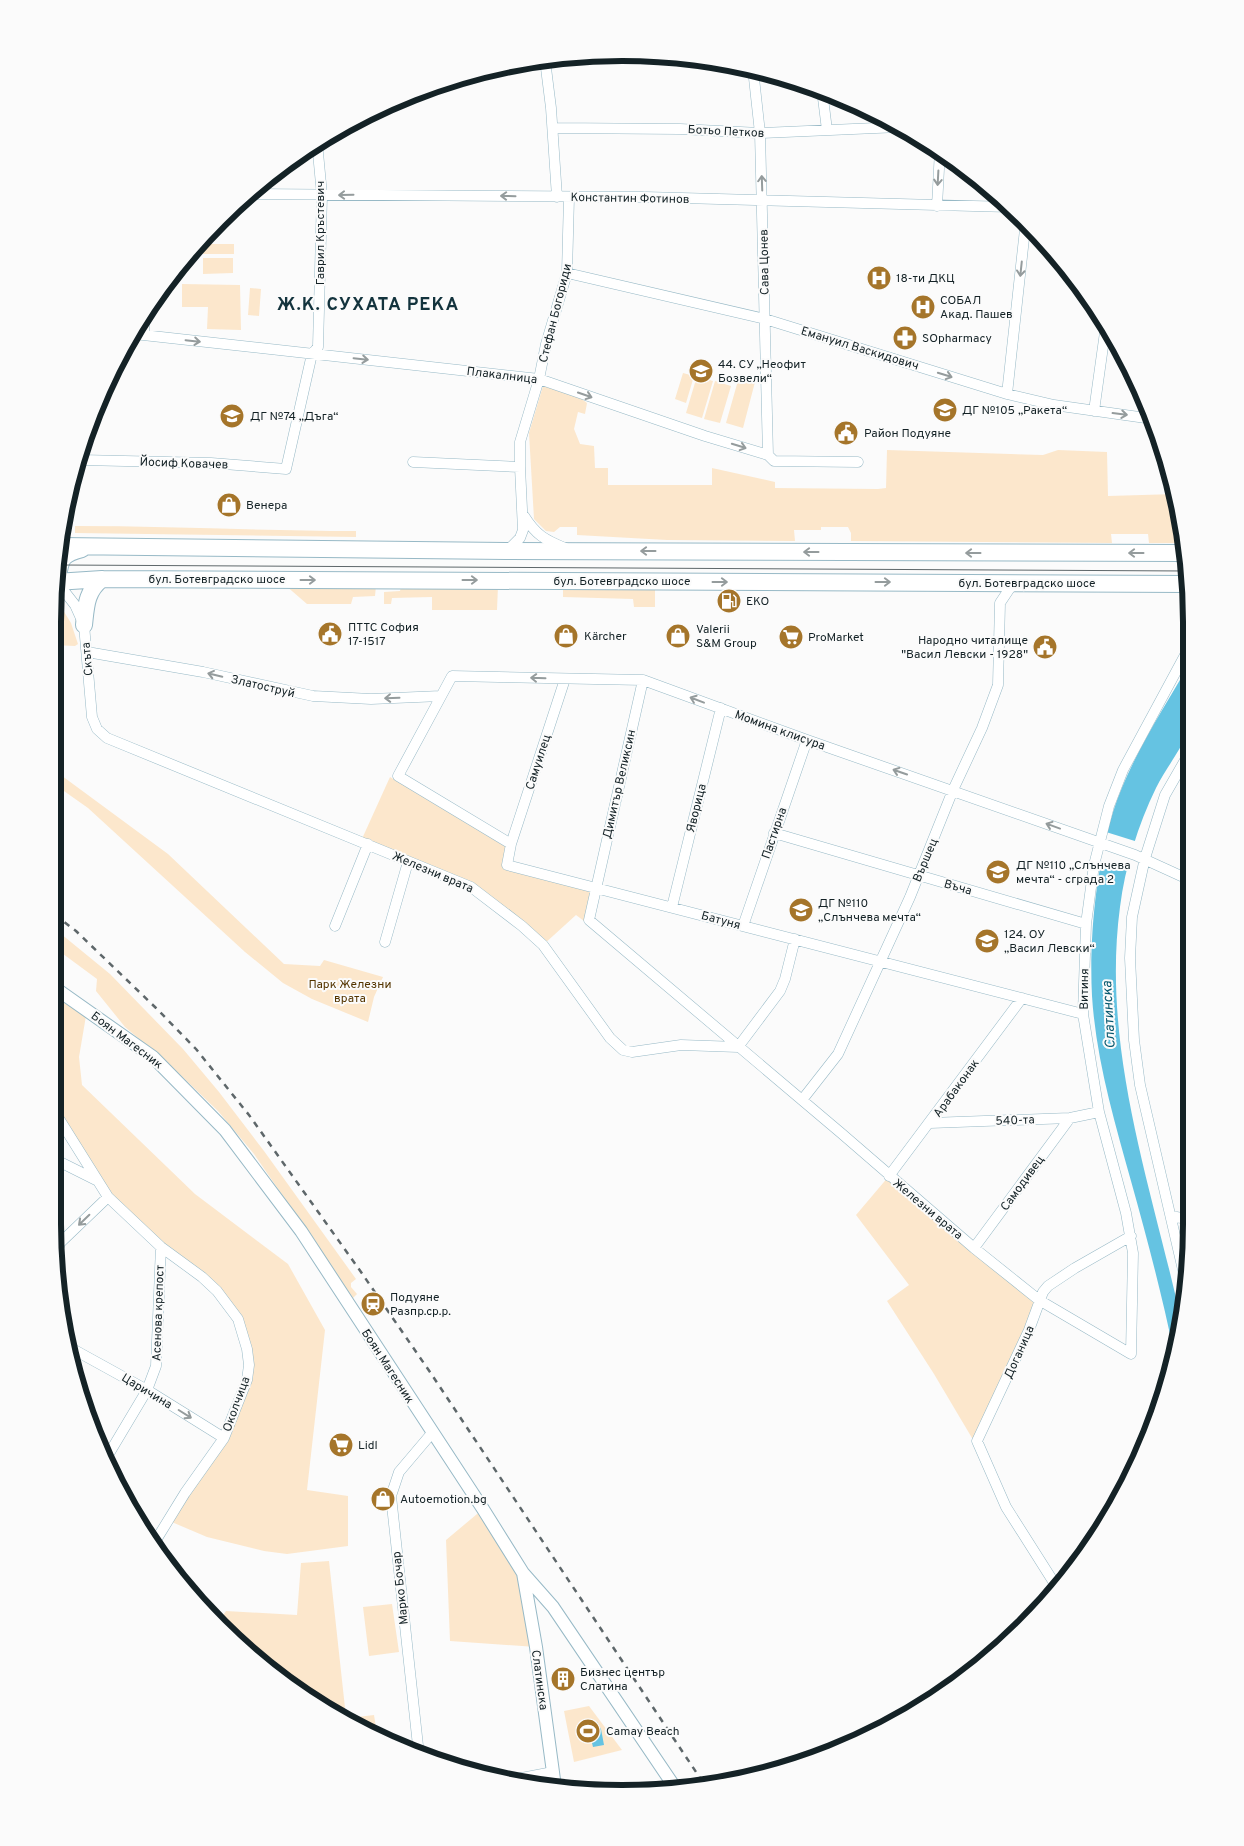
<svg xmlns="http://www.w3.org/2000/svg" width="1244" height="1846" viewBox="0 0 1244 1846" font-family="Overpass,sans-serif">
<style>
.green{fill:#fce7cc}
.water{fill:#65c3e2}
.pier{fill:#fbfbfb}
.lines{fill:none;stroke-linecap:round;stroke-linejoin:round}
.minor-casing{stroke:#97b9c6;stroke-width:11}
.tertiary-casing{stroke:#97b9c6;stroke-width:14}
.primary-casing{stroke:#97b9c6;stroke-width:18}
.minor{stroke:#fff;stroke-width:10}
.tertiary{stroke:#fff;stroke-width:12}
.primary{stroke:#fff;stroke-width:16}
.tram{stroke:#5e676a;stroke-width:1}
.rail{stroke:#5e676a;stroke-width:2.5;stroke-dasharray:6 6;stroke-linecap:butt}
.oneway{stroke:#959c9d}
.labels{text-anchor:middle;stroke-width:4;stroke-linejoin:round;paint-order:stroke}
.street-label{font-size:12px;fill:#142226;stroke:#fbfbfb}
.poi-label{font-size:12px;fill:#142226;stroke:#fbfbfb;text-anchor:start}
.park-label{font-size:12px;fill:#543500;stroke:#fbfbfb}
.water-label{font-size:14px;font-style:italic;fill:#08596f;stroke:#fbfbfb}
.district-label{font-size:18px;font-weight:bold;letter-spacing:1px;fill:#13333d;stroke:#fbfbfb}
.rim{fill:none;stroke:#142226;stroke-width:6}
</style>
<rect width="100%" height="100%" fill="#fbfbfb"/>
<path class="green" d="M203,244H234V254H203Z
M203,258H233V273L203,274Z
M182,284L240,285L241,330L207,329L208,307H182Z
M250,288L261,289L259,316L248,315Z
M683,373L694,376L686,403L675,399Z
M697,376L713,381L702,418L686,413Z
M739,377L755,382L743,428L726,423Z
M715,381L731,386L720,423L704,419Z
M543,386L579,397L587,403L585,414L578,412L574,429L580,444L594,446L595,468H608V485H712V468L775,482V488L878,489L886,488L887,450L1043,455L1058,450L1107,452L1108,496L1176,494L1180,511L1184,543H1149L1148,534H1111L1112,543L851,541V533L848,527H821V530H794L795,541L667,540L577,535V527H560L554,532L546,531L534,519L529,433Z
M75,526C169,526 262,531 356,531V537L75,533Z
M285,585L376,586L375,596L353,597L351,604H307Z
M498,586L497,610H432V597L392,598L391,604H384V592L400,591L401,587Z
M563,587H613L614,590L655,589V607H634L633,599L563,597Z
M55,600L58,602L71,623L78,644L75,646L53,645Z
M54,770L168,854L284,964L320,966L324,960L383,977L374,997L368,1022L312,999L283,983L245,952L88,808L54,784Z
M390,777L506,847L502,866L591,888L584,921L576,915L543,945L471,887L361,841Z
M55,929L110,974L183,1049L219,1092L264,1151L356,1279L351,1283V1287L357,1294L353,1298L254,1154L218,1111L170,1065L125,1027L96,991L97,979L55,948Z
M55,988L87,1010L79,1057L82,1085L195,1194L288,1264L325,1330L307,1490L348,1496V1546L287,1554L264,1551L207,1537L167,1520L212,1454L247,1380V1349L228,1304L108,1197L56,1114Z
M889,1176L1039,1300L977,1441L972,1438L934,1374L887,1301L909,1285L856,1215Z
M483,1509L523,1573L536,1647L450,1641L446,1540Z
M329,1561L346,1717L275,1676L217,1624L226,1611L297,1615L301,1563Z
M392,1604L399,1652L369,1656L363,1607Z
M589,1706L622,1750L574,1762L564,1711Z
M374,1715L377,1734L349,1718Z"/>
<path class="water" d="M1191,661C1191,674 1194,716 1191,726C1183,747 1166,768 1156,788C1138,825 1125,867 1120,907C1101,1050 1152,1187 1182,1324L1181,1335L1174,1353C1162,1295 1147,1238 1131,1181C1114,1120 1096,1059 1092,996C1089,939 1096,867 1113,812C1130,759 1163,710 1191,661Z
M597,1722L601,1729L604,1745L593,1747L589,1731L590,1723Z"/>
<path class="pier" d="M1106,832L1138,842L1130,870L1098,860Z"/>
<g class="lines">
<defs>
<path id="minor" d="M545,60L551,108L557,197
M753,69L760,133L768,455
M822,90L827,130
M553,128L680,129L760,133L899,127
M250,194L645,197L1010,207
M937,206L940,150
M567,273L765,319L1007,394L1054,405L1153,419
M144,318V335
M134,334L539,379L705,436L768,455L774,461L858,462
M1007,394L1026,220
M1094,411L1106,325
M81,460L211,463L286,469L312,354L318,347L322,195L317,142
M413,462L520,467
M524,516C536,535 545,540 565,548
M507,551L520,538L523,530L520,467V442L539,379L546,344L567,273L569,197
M57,582L75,605L84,625L92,717L97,729L107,738L471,887L522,926L543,945L610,1038L623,1050L632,1052L681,1045L738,1047L780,991L785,979L795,939
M87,652L203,672L313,696L371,699L441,696
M565,679L511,844L507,865L1083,1014
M643,680L589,920L841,1133L974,1248L1039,1300L1131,1354L1133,1253L1126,1213L1099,1112L1083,1014L1086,924L1094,865L1109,806L1123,770L1192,642
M774,833L1086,924
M511,844L398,776L452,676L643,680L807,740L1135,855L1192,881
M672,907L721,708
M335,926L368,844
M743,926L807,740
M385,942L408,862
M802,1100L838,1054L910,897L953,790L982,728L998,685L1000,603L1010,588L1016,584
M56,1114L108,1197L161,1247L202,1277L217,1291L238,1319L247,1349L249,1365L247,1380L224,1438L185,1493L153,1545
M930,1123L1070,1118L1099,1112
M56,1160L96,1180
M889,1176L1022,998
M1171,1216L1192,1220
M974,1248L1070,1118
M57,1253L60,1243L108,1197
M1186,1283L1140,1085L1134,1040L1130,958L1132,917L1145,858L1165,795L1192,748
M69,1347L147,1390L224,1438
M107,1457L147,1390L156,1366L161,1247
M1058,1589L1006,1507L977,1441L1029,1330L1043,1292L1048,1286L1075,1268L1131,1236
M419,1755L391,1496L399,1472L432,1433
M511,1780L553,1772"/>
<path id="tertiary" d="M55,988L153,1057L225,1130L301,1231L483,1509L523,1573L553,1607L674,1786
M523,1573L536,1647L555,1787"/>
<path id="primary" d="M60,546L506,551L1185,553
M56,582L102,579L1188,584
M57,582C61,560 59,555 82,549
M84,625C86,607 86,591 102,579"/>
</defs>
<use href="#minor" class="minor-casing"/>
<use href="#tertiary" class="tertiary-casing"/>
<use href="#primary" class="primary-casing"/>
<use href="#minor" class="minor"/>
<use href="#tertiary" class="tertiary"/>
<use href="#primary" class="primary"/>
<path class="tram" d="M58,565L1186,571"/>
<path class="rail" d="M55,915L76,931L156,1008L196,1049L249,1115L361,1272L432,1375L704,1784"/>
</g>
<defs><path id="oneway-shaft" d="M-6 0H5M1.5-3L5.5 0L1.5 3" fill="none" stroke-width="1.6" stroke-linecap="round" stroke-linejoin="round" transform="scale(1.25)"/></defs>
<g class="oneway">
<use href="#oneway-shaft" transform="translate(938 178) rotate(93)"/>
<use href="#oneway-shaft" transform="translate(762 183) rotate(-92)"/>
<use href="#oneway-shaft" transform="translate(346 195) rotate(179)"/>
<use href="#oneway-shaft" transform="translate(508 196) rotate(-179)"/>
<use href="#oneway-shaft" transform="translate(1021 269) rotate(96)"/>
<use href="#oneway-shaft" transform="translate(193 341) rotate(6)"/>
<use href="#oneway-shaft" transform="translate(361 359) rotate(6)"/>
<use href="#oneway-shaft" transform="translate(945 375) rotate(17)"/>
<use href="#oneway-shaft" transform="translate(585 395) rotate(19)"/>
<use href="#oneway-shaft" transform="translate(1120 414) rotate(7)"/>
<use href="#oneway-shaft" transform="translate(739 446) rotate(17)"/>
<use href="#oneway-shaft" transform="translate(648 551) rotate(-180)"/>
<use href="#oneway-shaft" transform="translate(811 552) rotate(-180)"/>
<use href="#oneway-shaft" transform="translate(973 553) rotate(-180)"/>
<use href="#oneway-shaft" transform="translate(1136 553) rotate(-180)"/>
<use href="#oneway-shaft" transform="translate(308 580)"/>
<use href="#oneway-shaft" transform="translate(470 580)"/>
<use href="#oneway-shaft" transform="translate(720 582)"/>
<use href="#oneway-shaft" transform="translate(883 582)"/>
<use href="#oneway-shaft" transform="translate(215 675) rotate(-167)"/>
<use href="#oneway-shaft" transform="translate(538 678) rotate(-178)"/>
<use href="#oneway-shaft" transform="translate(392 698) rotate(178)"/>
<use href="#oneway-shaft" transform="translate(697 700) rotate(-159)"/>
<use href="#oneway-shaft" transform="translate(900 772) rotate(-161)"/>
<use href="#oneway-shaft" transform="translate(1053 826) rotate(-160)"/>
<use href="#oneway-shaft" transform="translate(84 1220) rotate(136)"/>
<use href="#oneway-shaft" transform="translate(185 1414) rotate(32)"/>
</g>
<defs>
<symbol id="hospital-disc" viewBox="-11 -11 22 22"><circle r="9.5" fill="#a5752a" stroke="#fbfbfb"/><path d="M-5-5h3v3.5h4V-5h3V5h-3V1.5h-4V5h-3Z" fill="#fff"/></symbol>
<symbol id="pharmacy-disc" viewBox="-11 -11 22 22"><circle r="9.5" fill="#a5752a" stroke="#fbfbfb"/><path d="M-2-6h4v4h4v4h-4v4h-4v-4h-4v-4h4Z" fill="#fff"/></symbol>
<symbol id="school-disc" viewBox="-11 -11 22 22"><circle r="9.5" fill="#a5752a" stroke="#fbfbfb"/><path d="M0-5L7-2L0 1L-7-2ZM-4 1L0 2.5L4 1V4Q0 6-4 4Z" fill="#fff"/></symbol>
<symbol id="civic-disc" viewBox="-11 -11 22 22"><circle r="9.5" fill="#a5752a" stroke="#fbfbfb"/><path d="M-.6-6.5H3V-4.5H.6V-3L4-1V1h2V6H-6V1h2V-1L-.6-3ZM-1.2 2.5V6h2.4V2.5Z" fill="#fff"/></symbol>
<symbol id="shop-disc" viewBox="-11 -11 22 22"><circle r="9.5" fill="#a5752a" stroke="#fbfbfb"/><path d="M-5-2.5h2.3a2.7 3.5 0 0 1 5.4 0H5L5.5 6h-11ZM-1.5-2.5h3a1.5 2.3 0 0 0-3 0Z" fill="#fff"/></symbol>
<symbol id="fuel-disc" viewBox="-11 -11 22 22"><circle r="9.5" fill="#a5752a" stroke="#fbfbfb"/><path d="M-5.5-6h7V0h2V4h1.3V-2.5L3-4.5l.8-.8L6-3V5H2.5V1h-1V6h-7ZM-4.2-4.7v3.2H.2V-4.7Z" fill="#fff"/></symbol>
<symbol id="supermarket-disc" viewBox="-11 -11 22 22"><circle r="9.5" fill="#a5752a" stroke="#fbfbfb"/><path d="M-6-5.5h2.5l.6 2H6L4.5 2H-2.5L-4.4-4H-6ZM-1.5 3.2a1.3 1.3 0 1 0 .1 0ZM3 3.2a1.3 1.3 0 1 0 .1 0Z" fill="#fff"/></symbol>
<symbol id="station-disc" viewBox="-11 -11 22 22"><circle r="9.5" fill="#a5752a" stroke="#fbfbfb"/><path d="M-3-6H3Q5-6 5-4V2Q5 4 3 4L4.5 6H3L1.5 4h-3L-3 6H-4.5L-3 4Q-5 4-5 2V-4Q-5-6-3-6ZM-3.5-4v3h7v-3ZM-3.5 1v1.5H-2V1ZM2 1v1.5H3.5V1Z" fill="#fff"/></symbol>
<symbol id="building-disc" viewBox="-11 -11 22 22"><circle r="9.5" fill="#a5752a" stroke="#fbfbfb"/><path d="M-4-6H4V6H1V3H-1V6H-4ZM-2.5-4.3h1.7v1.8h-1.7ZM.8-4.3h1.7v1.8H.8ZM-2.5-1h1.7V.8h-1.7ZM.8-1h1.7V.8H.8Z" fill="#fff"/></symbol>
<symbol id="stadium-disc" viewBox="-11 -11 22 22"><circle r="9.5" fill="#a5752a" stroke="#fbfbfb"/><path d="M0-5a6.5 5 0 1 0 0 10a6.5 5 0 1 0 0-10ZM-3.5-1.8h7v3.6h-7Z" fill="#fff"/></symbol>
</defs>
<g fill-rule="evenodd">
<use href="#hospital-disc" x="865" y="264" width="28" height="28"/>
<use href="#hospital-disc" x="909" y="293" width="28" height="28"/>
<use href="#pharmacy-disc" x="891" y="324" width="28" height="28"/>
<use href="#school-disc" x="687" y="357" width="28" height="28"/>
<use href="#school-disc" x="931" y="396" width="28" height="28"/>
<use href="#school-disc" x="218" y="402" width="28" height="28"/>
<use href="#civic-disc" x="832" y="419" width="28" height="28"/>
<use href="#shop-disc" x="215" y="491" width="28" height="28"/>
<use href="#fuel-disc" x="715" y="587" width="28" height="28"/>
<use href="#civic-disc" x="316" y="620" width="28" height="28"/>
<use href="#shop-disc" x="552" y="622" width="28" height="28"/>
<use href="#shop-disc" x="664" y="622" width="28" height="28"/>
<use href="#supermarket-disc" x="777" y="623" width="28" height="28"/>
<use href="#civic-disc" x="1031" y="633" width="28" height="28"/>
<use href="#school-disc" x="984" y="858" width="28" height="28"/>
<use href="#school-disc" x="787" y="896" width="28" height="28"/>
<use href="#school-disc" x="973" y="927" width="28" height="28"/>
<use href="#station-disc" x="359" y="1290" width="28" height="28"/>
<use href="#supermarket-disc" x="327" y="1431" width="28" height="28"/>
<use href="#shop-disc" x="369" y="1485" width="28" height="28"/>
<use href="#building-disc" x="549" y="1665" width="28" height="28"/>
<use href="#stadium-disc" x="574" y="1717" width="28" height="28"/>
</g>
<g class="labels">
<g class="street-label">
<text transform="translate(726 131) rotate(3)" y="4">Ботьо Петков</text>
<text transform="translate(630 198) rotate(1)" y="4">Константин Фотинов</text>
<text transform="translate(320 233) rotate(-90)" y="4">Гаврил Кръстевич</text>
<text transform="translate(764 262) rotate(-91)" y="4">Сава Цонев</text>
<text transform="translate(555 313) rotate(-76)" y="4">Стефан Богориди</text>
<text transform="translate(860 348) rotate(17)" y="4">Емануил Васкидович</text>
<text transform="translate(502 375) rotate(7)" y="4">Плакалница</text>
<text transform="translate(184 463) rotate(2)" y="4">Йосиф Ковачев</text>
<text x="217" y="583">бул. Ботевградско шосе</text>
<text x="622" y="585">бул. Ботевградско шосе</text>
<text x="1027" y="587">бул. Ботевградско шосе</text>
<text transform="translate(87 659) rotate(-95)" y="4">Скъта</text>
<text transform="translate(263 686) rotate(13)" y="4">Златоструй</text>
<text transform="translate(780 730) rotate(20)" y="4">Момина клисура</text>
<text transform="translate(538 762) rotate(-72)" y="4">Самуилец</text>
<text transform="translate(619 784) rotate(-77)" y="4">Димитър Великсин</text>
<text transform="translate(696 808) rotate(-76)" y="4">Яворица</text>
<text transform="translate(774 833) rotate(-71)" y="4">Пастирна</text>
<text transform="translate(925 860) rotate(-67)" y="4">Вършец</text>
<text transform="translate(433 872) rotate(23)" y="4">Железни врата</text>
<text transform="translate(958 887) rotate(16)" y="4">Въча</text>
<text transform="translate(721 920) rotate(15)" y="4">Батуня</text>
<text transform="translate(1084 989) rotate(-89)" y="4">Витиня</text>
<text transform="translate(127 1040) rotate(37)" y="4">Боян Магесник</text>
<text transform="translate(956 1088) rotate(-54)" y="4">Арабаконак</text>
<text transform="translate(1015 1120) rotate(-2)" y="4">540-та</text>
<text transform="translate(1022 1183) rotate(-54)" y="4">Самодивец</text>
<text transform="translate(928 1209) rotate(40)" y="4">Железни врата</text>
<text transform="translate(158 1313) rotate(-88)" y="4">Асенова крепост</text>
<text transform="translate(1019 1352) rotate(-66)" y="4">Доганица</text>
<text transform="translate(388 1366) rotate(57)" y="4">Боян Магесник</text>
<text transform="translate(147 1391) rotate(31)" y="4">Царичина</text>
<text transform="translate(236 1404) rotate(-70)" y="4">Околчица</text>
<text transform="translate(400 1588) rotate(-96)" y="4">Марко Бочар</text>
<text transform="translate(540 1680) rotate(82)" y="4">Слатинска</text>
</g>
<g class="poi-label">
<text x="896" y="282">18-ти ДКЦ</text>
<text x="940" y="304">СОБАЛ<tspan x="940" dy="14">Акад. Пашев</tspan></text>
<text x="922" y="342">SOpharmacy</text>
<text x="718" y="368">44. СУ „Неофит<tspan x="718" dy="14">Бозвели“</tspan></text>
<text x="962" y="414">ДГ №105 „Ракета“</text>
<text x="250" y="420">ДГ №74 „Дъга“</text>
<text x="864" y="437">Район Подуяне</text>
<text x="246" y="509">Венера</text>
<text x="746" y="605">EKO</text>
<text x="348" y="631">ПТТС София<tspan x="348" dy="14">17-1517</tspan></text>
<text x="696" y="633">Valerii<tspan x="696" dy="14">S&amp;M Group</tspan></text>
<text x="584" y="640">Кärcher</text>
<text x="808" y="641">ProMarket</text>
<text x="1028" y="644" text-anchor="end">Народно читалище<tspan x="1028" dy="14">"Васил Левски - 1928"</tspan></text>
<text x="1016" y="869">ДГ №110 „Слънчева<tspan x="1016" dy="14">мечта“ - сграда 2</tspan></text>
<text x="818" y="907">ДГ №110<tspan x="818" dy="14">„Слънчева мечта“</tspan></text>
<text x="1004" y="938">124. ОУ<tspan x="1004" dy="14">„Васил Левски“</tspan></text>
<text x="390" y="1301">Подуяне<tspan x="390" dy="14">Разпр.ср.р.</tspan></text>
<text x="358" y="1449">Lidl</text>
<text x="400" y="1503">Autoemotion.bg</text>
<text x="580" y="1676">Бизнес център<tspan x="580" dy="14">Слатина</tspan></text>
<text x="606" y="1735">Camay Beach</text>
</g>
<g class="park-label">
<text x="350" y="988">Парк Железни<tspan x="350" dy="14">врата</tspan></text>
</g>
<g class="water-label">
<text transform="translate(1108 1015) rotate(-93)" y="5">Слатинска</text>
</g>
<g class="district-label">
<text x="368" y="310">Ж.К. СУХАТА РЕКА</text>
</g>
</g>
<path d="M0 0H1244V1846H0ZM622 61H622A561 561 0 0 1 1183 622V1224A561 561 0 0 1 622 1785H622A561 561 0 0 1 61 1224V622A561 561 0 0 1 622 61Z" fill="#fbfbfb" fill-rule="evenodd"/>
<path class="rim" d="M622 61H622A561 561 0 0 1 1183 622V1224A561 561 0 0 1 622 1785H622A561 561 0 0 1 61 1224V622A561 561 0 0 1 622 61Z"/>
</svg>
